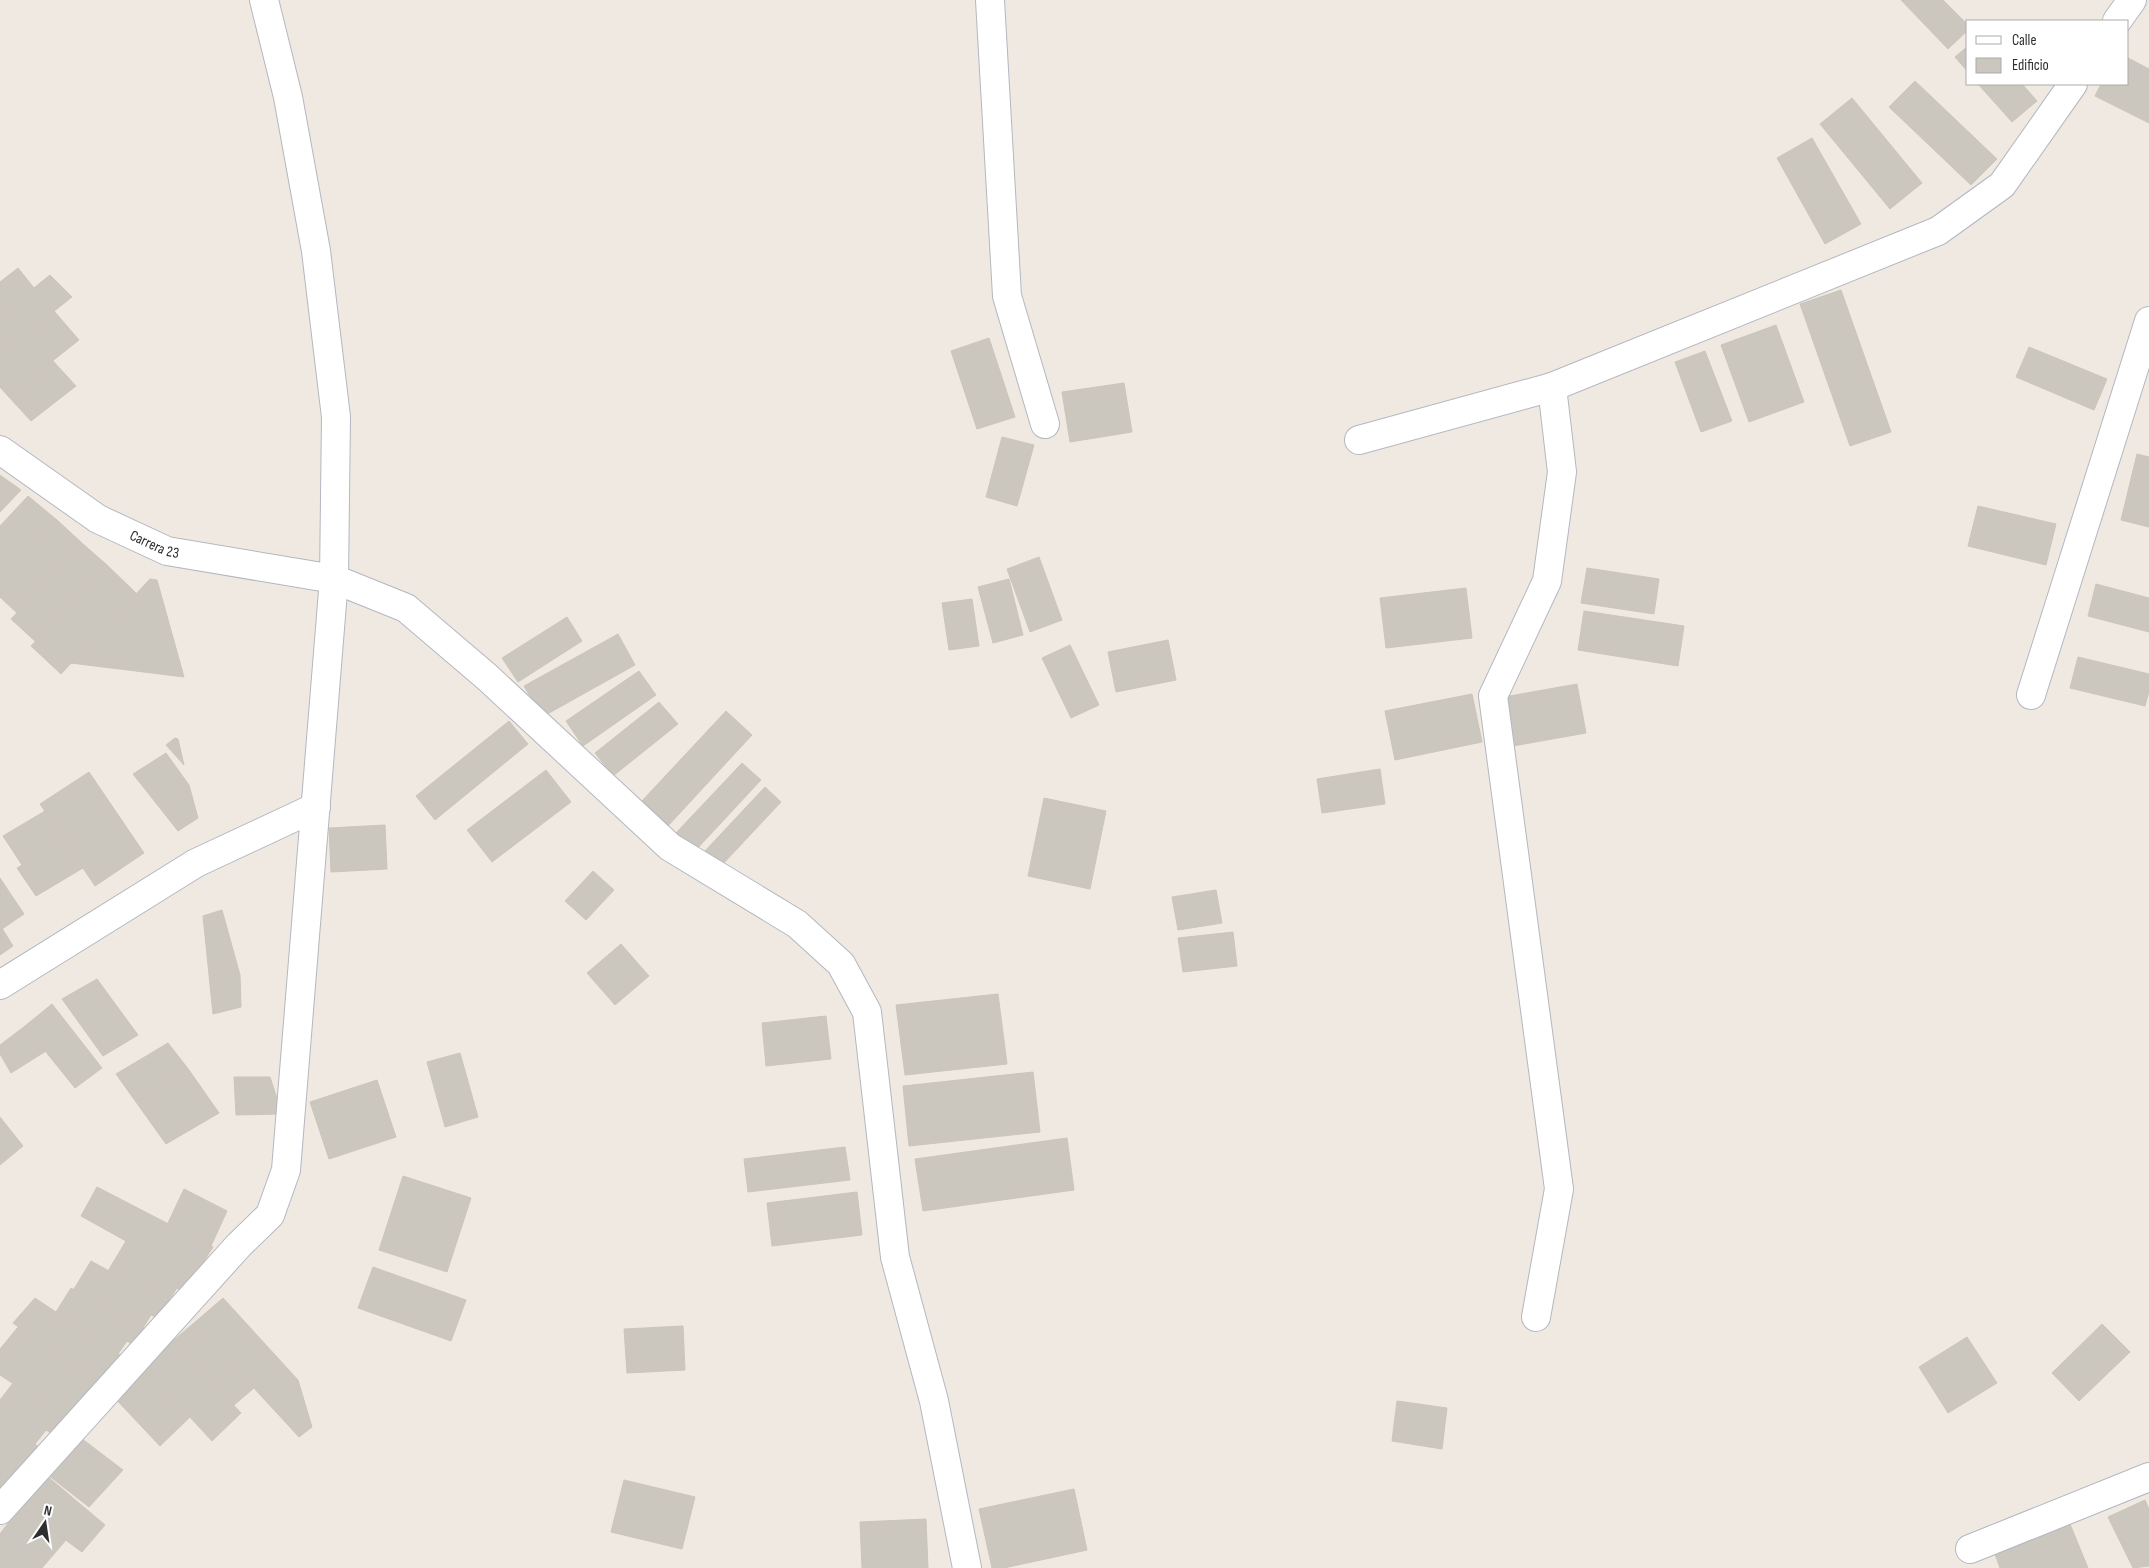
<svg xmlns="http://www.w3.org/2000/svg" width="2149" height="1568" viewBox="0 0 2149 1568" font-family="'Sofia Sans Condensed',sans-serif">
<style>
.building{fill:#cbc7bf;stroke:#cbc5ba}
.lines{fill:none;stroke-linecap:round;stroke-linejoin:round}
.street-casing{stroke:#b4b7c1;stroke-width:30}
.street{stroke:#fff;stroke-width:28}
.labels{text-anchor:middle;stroke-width:5;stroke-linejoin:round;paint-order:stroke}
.street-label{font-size:15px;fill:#2e2e2e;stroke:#fff}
</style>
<rect width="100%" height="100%" fill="#efe9e1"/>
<path class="building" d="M1901,0H1943L1968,25V30L1948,49Z
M1968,46V72L1955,57Z
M2128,58L2149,69V123L2095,96L2101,84H2128Z
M1915,81L1997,159L1971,185L1889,107Z
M1978,84H2022L2037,101L2012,122Z
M1852,98L1922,183L1890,209L1820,124Z
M1812,138L1861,224L1825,244L1777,158Z
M18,268L34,288L0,315V282Z
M50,275L72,297L0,354V315Z
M1841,290L1891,432L1850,446L1800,304Z
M54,311L79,340L8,396L0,387V354Z
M1776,325L1804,402L1749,422L1721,345Z
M989,338L1015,417L977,429L951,351Z
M2029,347L2107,379L2094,410L2016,377Z
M1705,351L1732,421L1701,432L1675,362Z
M53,361L76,386L31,421L8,396Z
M1124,383L1132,432L1070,442L1062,392Z
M1002,437L1034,445L1017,506L986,497Z
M2137,454L2149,457V527L2121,520Z
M0,475L21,490L0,512Z
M28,496L57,520L0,581V526Z
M1978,506L2056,524L2046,565L1968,546Z
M57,520L83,544L17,613L0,597V581Z
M83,544L107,565L36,642L11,619Z
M1039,557L1062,620L1030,632L1007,569Z
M107,565L136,593L61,674L31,646Z
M1587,568L1659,579L1654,614L1581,603Z
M150,579L157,580L184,677L71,663Z
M1009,579L1023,635L993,643L978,587Z
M2096,584L2149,598V632L2088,616Z
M1466,588L1472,638L1386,648L1380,598Z
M972,599L979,646L949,650L942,603Z
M1584,611L1684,626L1678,666L1578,650Z
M567,617L582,641L518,682L502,658Z
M618,634L635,665L542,717L524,686Z
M1168,640L1176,680L1116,692L1108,652Z
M1070,645L1099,705L1071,718L1042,658Z
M2078,657L2149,674V691L2145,706L2070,688Z
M639,671L656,695L583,746L566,721Z
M1577,684L1586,733L1513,746L1504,697Z
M1472,694L1482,742L1395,760L1385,711Z
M659,702L678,724L613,776L595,753Z
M726,711L752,735L667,827L641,802Z
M509,721L528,744L435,820L416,796Z
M175,738L178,739L184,765L166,745Z
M166,753L189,785L198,818L178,831L133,774Z
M742,763L761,780L694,852L675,834Z
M1380,769L1385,804L1322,813L1317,779Z
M546,770L571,802L492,862L467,830Z
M89,772L144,853L95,886L40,804Z
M765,787L781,802L721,866L705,851Z
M1044,798L1106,811L1090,889L1028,876Z
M45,811L83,868L36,896L17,868L22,865L3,836Z
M385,825L387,869L331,872L329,828Z
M593,871L614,890L586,920L565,901Z
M0,878L24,914L2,929L0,925Z
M1216,890L1222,923L1178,930L1172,897Z
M222,910L240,975L241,1007L213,1014L203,916Z
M0,925L13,946L0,955Z
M1233,932L1237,966L1183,972L1178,938Z
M621,944L649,976L615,1005L587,973Z
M97,979L138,1035L103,1056L62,999Z
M998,994L1007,1064L905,1075L896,1005Z
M52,1004L102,1068L75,1088L25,1026Z
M826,1016L831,1059L766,1066L762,1023Z
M25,1026L46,1051L11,1073L0,1054V1045Z
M168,1043L189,1070L136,1102L116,1074Z
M460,1053L478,1117L445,1127L427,1062Z
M189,1070L219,1113L166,1144L136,1102Z
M1033,1072L1040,1132L909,1146L903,1086Z
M234,1077H270L282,1114L236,1115Z
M377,1080L396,1137L329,1159L310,1102Z
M0,1117L23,1146L0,1165Z
M1067,1138L1074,1190L923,1211L915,1159Z
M845,1147L850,1180L748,1192L744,1159Z
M403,1176L471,1198L447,1272L379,1250Z
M97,1187L213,1247L201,1266L204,1268L196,1280L81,1216Z
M184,1189L227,1211L211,1246L168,1223Z
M857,1192L862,1235L772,1246L767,1203Z
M126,1241L191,1277L182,1291L177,1288L167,1303L108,1271Z
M91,1261L167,1303L158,1318L151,1315L143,1328L74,1289Z
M373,1267L466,1300L451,1341L358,1308Z
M71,1288L144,1328L133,1345L127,1341L118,1354L56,1312Z
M35,1298L123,1357L100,1382L13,1323Z
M223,1298L298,1380L312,1427L299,1437L194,1323Z
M194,1323L254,1388L234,1405L174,1340Z
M2102,1324L2130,1352L2079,1401L2052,1373Z
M683,1326L685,1370L627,1373L624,1329Z
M18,1327L105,1385L72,1423L0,1375V1349Z
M167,1333L241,1413L212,1441L138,1361Z
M1967,1337L1997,1383L1948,1413L1919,1367Z
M141,1365L190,1417L160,1446L111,1394Z
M13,1383L67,1419L54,1435L46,1430L35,1444L0,1421V1400Z
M1397,1401L1447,1408L1442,1449L1392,1441Z
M0,1421L39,1447L0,1499Z
M81,1438L123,1470L89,1507L48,1475Z
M47,1476L105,1525L82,1552L20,1507Z
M624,1480L695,1497L682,1549L611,1532Z
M1074,1489L1087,1550L1004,1568H992L979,1509Z
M2145,1500L2149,1509V1566L2133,1568L2108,1517Z
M20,1507L66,1540L42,1568H28L0,1548V1534Z
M926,1519L928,1568H862L860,1522Z
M2070,1524L2088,1568H2000L1995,1554Z
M0,1548L9,1555L28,1568H0Z"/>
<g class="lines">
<defs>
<g id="street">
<path d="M990,0L1007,296L1045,424"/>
<path d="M2117,21L2132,0"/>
<path d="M1359,440L1552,387L1938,231L2002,185L2073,84"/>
<path id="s1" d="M0,450L98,519L167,551L334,579L406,608L487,677L670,847L797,924L841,964L867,1012L895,1257L934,1401L967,1568"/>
<path d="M2031,695L2149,321"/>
<path d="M0,985L196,863L316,807"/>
<path d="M1536,1317L1559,1189L1493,696L1547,581L1562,472L1552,387"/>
<path d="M0,1510L239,1245L270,1215L286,1170L334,579L336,417L316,251L288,97L264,0"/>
<path d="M1970,1549L2149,1477"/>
</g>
</defs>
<use href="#street" class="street-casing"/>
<use href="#street" class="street"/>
</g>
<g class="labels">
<g class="street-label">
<text dy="5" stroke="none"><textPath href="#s1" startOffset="182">Carrera 23</textPath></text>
</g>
</g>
<rect x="1966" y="20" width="162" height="65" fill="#ffffff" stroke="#ababab"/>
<rect x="1976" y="36" width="25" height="8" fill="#ffffff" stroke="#ababab"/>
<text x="2012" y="45" font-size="15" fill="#2e2e2e">Calle</text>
<rect x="1976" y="58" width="25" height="15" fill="#cbc7bf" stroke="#ababab"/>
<text x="2012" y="70" font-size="15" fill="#2e2e2e">Edificio</text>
<g transform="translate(45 1523) rotate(13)" stroke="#ffffff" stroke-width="4" paint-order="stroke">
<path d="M0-4L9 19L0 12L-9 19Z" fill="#2e2e2e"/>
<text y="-8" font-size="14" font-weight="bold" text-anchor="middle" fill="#2e2e2e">N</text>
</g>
</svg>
